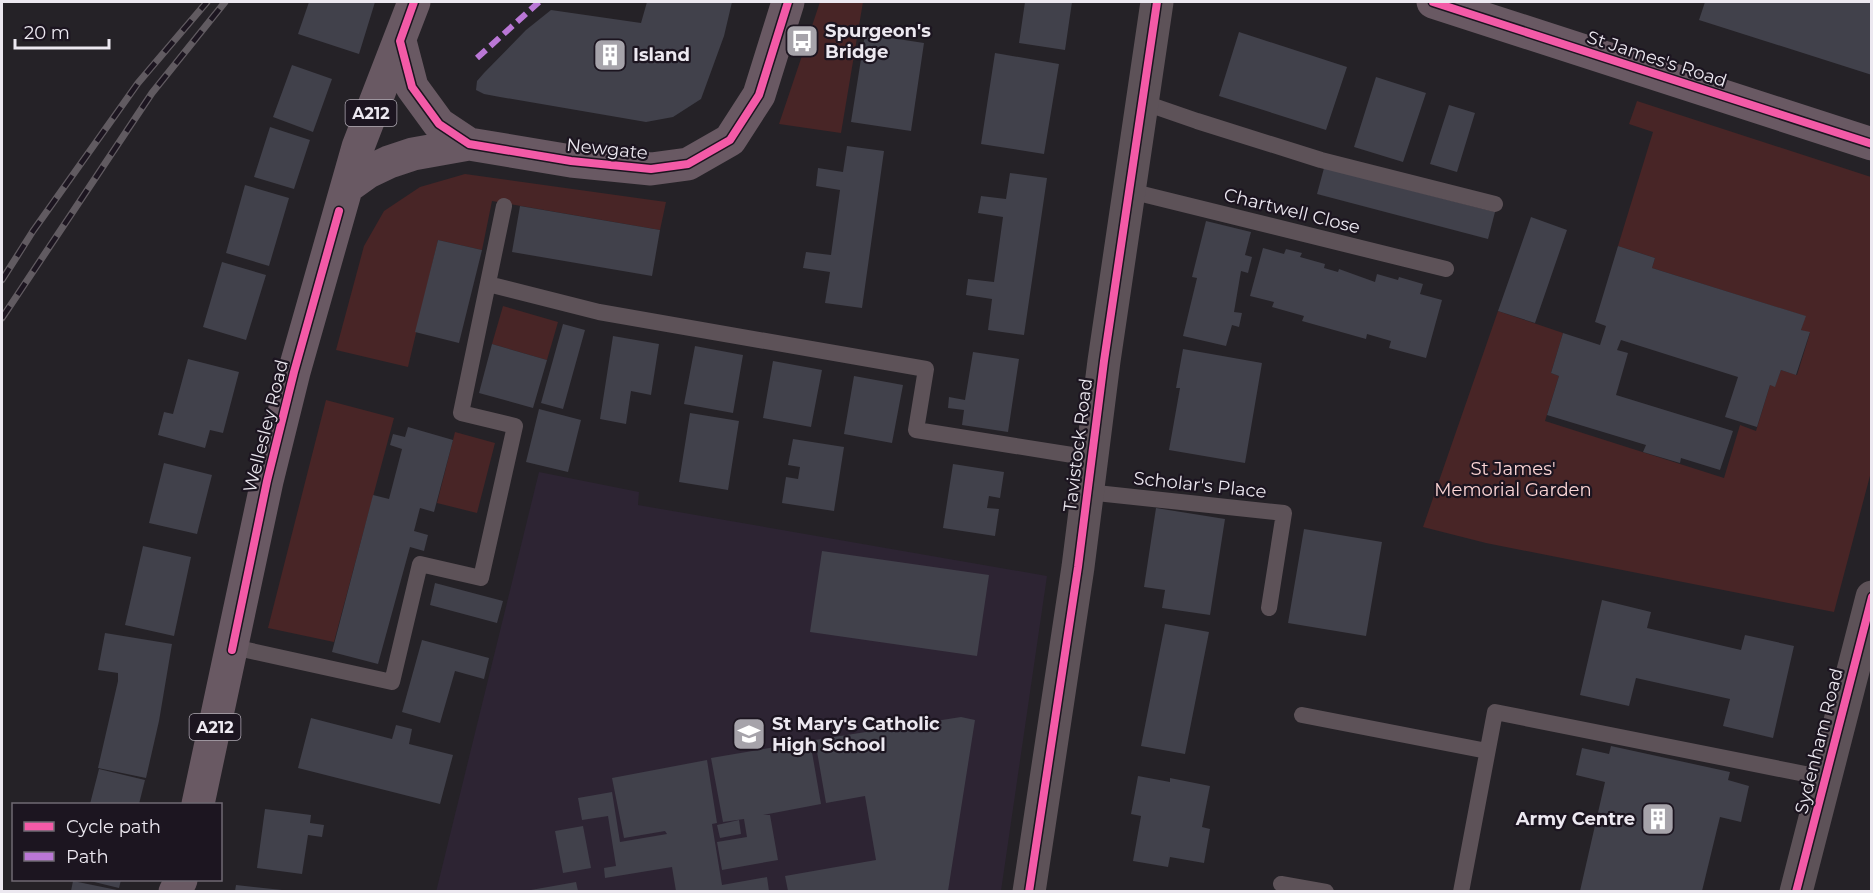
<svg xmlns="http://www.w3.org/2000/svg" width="1873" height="893" viewBox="0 0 1873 893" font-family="Montserrat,sans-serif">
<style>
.built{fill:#2d2433}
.green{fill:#482526}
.building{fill:#41414b}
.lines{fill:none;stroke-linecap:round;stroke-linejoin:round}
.lane{stroke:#5d5258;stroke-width:16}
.street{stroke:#5d5258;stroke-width:33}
.primary{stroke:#695963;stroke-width:33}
.rail-casing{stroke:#615b61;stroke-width:7}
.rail{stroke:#1c1520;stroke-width:4.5;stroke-dasharray:14;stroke-linecap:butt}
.quiet{stroke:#ba77d6;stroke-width:6;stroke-dasharray:12 6;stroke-linecap:butt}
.cycleway-casing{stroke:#1c1520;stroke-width:11}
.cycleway{stroke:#f35aa7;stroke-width:8}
.labels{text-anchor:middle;stroke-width:4.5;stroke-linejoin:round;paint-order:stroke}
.shield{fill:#1c1520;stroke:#aea9b2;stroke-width:1.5}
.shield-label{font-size:16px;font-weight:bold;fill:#ece8f0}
.poi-label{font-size:18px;font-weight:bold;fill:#ece8f0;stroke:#1c1520;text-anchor:start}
.street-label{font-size:18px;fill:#ece8f0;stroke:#1c1520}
.park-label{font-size:18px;fill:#fcd5d5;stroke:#1c1520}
</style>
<rect width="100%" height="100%" fill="#252227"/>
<path class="built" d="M539,472L639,492L638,505L1047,576L1001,891L436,892Z"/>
<path class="green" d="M820,2H863L841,133L779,124Z
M1637,101L1871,177V472L1834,612L1486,543L1423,527L1498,311L1563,333L1551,373L1559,376L1545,421L1724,478L1740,425L1756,431L1770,385L1775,386L1781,370L1797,375L1810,333L1801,330L1805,316L1652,268L1655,258L1618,246L1653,132L1629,124Z
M465,174L666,202L660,230L492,201L482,250L438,240L408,367L336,350L364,246L384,211L420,187Z
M503,306L558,322L547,360L492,344Z
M326,400L394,418L334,642L268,628Z
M455,432L495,443L477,513L437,503Z"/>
<path class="building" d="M309,2H375L359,54L298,34Z
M647,2H732L724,36L701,99L673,117L646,122L500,97L484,94L476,90L477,81L484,73L526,30L551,10L641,23Z
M1025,2H1072L1065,50L1019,43Z
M1705,2H1872V75L1699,20Z
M1239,32L1347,67L1326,130L1219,96Z
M865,34L924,43L911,131L851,122Z
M995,53L1059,64L1044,154L981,144Z
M292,65L332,79L313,132L273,117Z
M1376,77L1426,93L1403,162L1354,147Z
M1449,105L1475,113L1457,172L1430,164Z
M270,127L310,140L294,189L254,177Z
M847,146L884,151L862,308L825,303L830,272L803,268L806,252L831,255L840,190L816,186L818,168L843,172Z
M1324,168L1495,212L1488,239L1317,194Z
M1010,173L1047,178L1024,335L988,330L992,299L966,295L968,279L994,282L1003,217L978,213L981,196L1006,199Z
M245,185L289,198L269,266L226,253Z
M520,206L660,230L652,276L512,252Z
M1531,217L1567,230L1535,323L1498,311Z
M1206,221L1251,232L1245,255L1252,257L1248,273L1241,271L1234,312L1242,313L1239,327L1232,325L1226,346L1183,336L1197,278L1192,277Z
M438,240L482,250L459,343L415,332Z
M1618,246L1655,258L1652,268L1806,316L1801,330L1810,332L1796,375L1781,370L1775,387L1770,385L1757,427L1725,417L1738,377L1621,340L1617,350L1628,353L1616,395L1733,431L1720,470L1681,458L1680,463L1643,452L1646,445L1547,415L1559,376L1551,373L1563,333L1600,345L1606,326L1595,322Z
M1263,248L1284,254L1286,249L1302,253L1300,257L1325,264L1324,268L1338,272L1339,269L1375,282L1377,274L1398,280L1399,277L1423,284L1420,294L1442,300L1426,358L1389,348L1391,341L1367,334L1366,339L1302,321L1304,316L1272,307L1274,302L1250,296Z
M222,262L266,275L246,340L203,327Z
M563,324L585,330L563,409L541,403Z
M613,336L659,344L651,395L631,391L626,424L600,419Z
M492,344L547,360L533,408L479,393Z
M695,346L743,355L733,413L684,404Z
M1183,349L1262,363L1245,463L1169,450L1180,388H1176Z
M973,352L1019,359L1008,432L962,425L964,410L948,408L949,397L965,400Z
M188,359L239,372L223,433L210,430L205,448L158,435L164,412L173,414Z
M773,361L822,370L811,427L763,418Z
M854,376L903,385L892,443L844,434Z
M539,409L581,420L568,472L526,462Z
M690,413L739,421L728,490L679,482Z
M408,427L453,440L434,512L420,508L414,531L428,535L424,551L410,547L378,664L332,652L373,495L389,499L402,449L390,445L393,434L405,437Z
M793,439L844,447L834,511L782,503L786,477L798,479L800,467L788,465Z
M164,463L212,475L197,534L149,523Z
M953,464L1004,472L1000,498L989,496L987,508L999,509L995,536L943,528Z
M1156,508L1225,519L1210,615L1162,608L1165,590L1144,587Z
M1304,529L1382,542L1366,636L1288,623Z
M143,546L191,557L174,636L125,625Z
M822,551L989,575L977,656L810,632Z
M435,583L503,601L497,623L430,605Z
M1602,600L1651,612L1647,628L1741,650L1745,635L1794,646L1773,738L1723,726L1730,699L1636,678L1629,706L1580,695Z
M1165,624L1209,632L1185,754L1141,746Z
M105,633L172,644L159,721L146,778L98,768L118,681V673L98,670Z
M422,640L489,658L484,679L455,671L440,723L402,712Z
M961,717L975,720L948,891H788L785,876L876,860L865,796L826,803L815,740Z
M311,718L392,739L396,725L412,729L409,744L453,755L440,804L298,768Z
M810,741L821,804L763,815H770L778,860L722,870L717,842L747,837L744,819L723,822L711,758Z
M1611,746L1730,772L1728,780L1749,786L1741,822L1720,817L1702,891H1580L1605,782L1576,775L1582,748L1609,754Z
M707,760L717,823L712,824L722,885L767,877L769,891H676L672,867L605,878L604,868L616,866L608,816L582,820L578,798L612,792L620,842L667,834L665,831L624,838L612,778Z
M99,769L145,780L139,804H90Z
M1138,776L1170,782V778L1210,786L1202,827L1210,829L1204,863L1170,857L1168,867L1133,861L1141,816L1131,814Z
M265,809L311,815L310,823L324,825L322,837L308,835L302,874L257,868Z
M739,820L741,834L720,838L717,825Z
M583,826L591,868L563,873L555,831Z
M86,880H121L119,888Z
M73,881L117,890V891H71Z
M576,882L578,891H531V890Z
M236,885L282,890V891H235Z"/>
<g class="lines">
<path class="lane" d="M1142,102L1197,121L1321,160L1495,204
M1130,191L1446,269
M488,284L599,312L926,369L916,430L1091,458
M1087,492L1284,513L1269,608
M233,647L392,682L420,564L481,578L515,426L461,413L504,206
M1302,715L1487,751
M1281,884L1326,892
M1461,892L1495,712L1825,778"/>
<path class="street" d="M1029,892L1078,567L1104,361L1157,2
M1796,892L1872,597"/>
<path class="primary" d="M1433,2L1872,144
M400,41L412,87L439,124L469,144
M347,187L368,172L389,162L413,154L469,144L571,161L651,169L688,164L730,140L759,95L788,2
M198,804L267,481L294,372L358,147L414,2
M175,892L181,880"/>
<defs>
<path id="rail" d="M2,280L33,231L138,83L207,2
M2,318L152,93L225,2"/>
</defs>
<use href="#rail" class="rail-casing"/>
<use href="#rail" class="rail"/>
<path class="quiet" d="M477,58L539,2"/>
<defs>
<path id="cycleway" d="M414,2L400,41L412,87L439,124L469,144L571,161L651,169L688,164L730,140L759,95L788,2
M1433,2L1872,144
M232,650L267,481L294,372L339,211
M1029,892L1078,567L1104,361L1157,2
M1796,892L1872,597"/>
</defs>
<use href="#cycleway" class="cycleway-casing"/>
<use href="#cycleway" class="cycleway"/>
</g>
<defs>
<symbol id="bus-square" viewBox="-11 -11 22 22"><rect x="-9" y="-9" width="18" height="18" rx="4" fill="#a6a3aa" stroke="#1c1520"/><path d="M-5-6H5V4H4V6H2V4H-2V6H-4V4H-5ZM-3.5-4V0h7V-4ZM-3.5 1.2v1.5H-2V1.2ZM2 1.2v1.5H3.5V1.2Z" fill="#fff"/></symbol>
<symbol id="building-square" viewBox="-11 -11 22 22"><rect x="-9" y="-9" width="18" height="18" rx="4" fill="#a6a3aa" stroke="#1c1520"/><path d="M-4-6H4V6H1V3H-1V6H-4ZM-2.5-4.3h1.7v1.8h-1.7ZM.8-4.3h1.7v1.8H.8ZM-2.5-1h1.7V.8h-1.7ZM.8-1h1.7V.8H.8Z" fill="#fff"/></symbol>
<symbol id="school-square" viewBox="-11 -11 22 22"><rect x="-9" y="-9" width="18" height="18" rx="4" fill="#a6a3aa" stroke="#1c1520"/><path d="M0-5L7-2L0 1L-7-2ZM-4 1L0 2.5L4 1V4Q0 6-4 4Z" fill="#fff"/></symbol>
</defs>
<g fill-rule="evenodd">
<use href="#bus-square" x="783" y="22" width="38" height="38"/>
<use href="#building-square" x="591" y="36" width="38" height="38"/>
<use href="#school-square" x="730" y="715" width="38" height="38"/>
<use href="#building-square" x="1639" y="800" width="38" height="38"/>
</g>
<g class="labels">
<g class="shield">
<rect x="345.5" y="100" width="51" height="26" rx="4.5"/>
<rect x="189.5" y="714" width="51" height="26" rx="4.5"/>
</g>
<g class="shield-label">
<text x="371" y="119">A212</text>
<text x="215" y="733">A212</text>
</g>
<g class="poi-label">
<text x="825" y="37">Spurgeon's<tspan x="825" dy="21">Bridge</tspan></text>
<text x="633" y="61">Island</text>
<text x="772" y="730">St Mary's Catholic<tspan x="772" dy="21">High School</tspan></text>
<text x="1635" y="825" text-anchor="end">Army Centre</text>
</g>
<g class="street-label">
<text transform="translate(1657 59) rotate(18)" y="6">St James's Road</text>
<text transform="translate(607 149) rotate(6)" y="6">Newgate</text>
<text transform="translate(1292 211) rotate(14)" y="6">Chartwell Close</text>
<text transform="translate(266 426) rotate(-76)" y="6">Wellesley Road</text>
<text transform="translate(1078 445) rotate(-83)" y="6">Tavistock Road</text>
<text transform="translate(1200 485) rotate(6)" y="6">Scholar's Place</text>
<text transform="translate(1819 741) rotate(-76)" y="6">Sydenham Road</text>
</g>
<g class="park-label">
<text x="1513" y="475">St James'<tspan x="1513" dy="21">Memorial Garden</tspan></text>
</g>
</g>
<rect width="1873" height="893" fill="none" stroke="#ece8f0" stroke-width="6"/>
<rect x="12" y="803" width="210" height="78" fill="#1c1520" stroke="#6f6973" stroke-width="1.5"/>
<rect x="24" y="822" width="30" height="9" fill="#f35aa7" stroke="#6f6973" stroke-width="1.5"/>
<text x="66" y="833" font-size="18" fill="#ece8f0">Cycle path</text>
<rect x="24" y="852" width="30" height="9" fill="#ba77d6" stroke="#6f6973" stroke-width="1.5"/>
<text x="66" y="863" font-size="18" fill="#ece8f0">Path</text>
<path d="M15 39v9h94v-9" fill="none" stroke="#ece8f0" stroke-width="3"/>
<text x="24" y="39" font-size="18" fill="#ece8f0" stroke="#1c1520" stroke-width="4.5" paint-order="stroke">20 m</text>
</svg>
